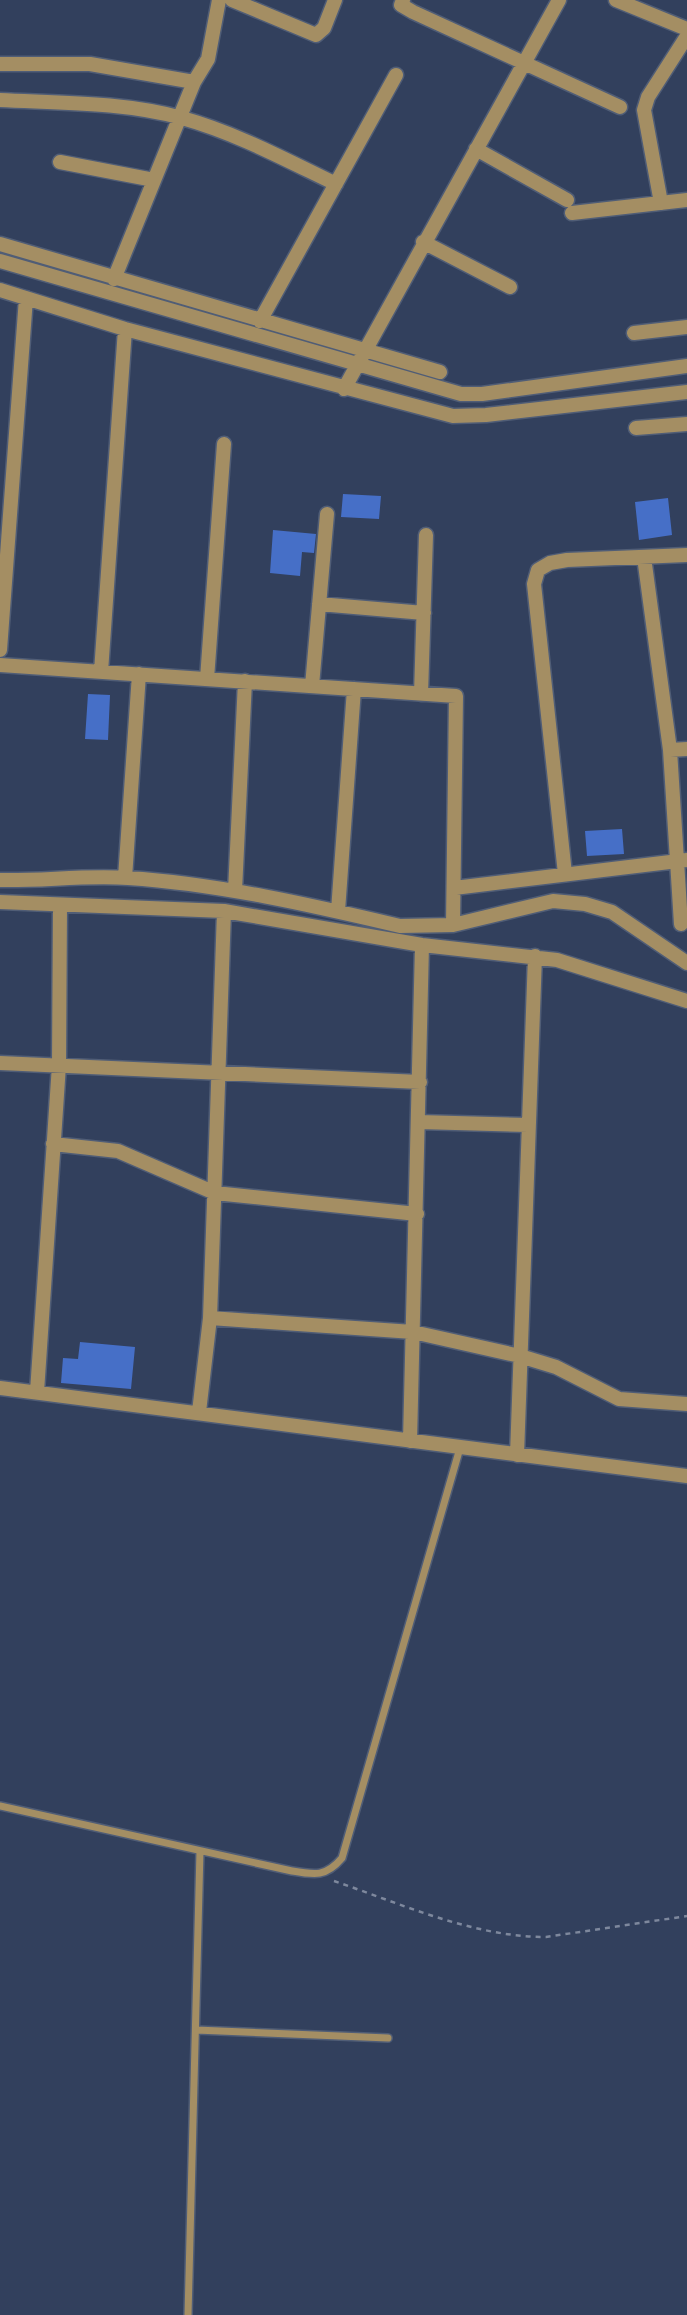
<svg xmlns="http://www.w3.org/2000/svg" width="687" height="2315" viewBox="0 0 687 2315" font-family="Commissioner,sans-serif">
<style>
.building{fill:#466fc7}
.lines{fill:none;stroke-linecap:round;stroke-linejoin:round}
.service-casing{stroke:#505d76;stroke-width:10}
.minor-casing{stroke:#505d76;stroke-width:17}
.path{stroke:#7e889d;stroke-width:2.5;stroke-dasharray:5 5;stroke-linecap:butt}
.service{stroke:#a48e63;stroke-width:7}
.minor{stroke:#a48e63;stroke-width:14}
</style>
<rect width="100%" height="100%" fill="#32405d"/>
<path class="building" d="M343,494L381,496L379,519L341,517Z
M668,498L672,535L639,540L635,502Z
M273,530L316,534L314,553L302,552L300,576L270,573Z
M88,694L110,695L108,740L85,739Z
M622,829L624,854L587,856L585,831Z
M80,1342L135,1347L131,1389L61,1383L63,1358L78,1359Z"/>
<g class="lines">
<defs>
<path id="service" d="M0,1806L292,1871C315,1875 326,1877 342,1858L460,1448
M196,2030L388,2038
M188,2315L200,1851"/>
<path id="minor" d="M232,0L316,35L324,28L335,0
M403,0L401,5L413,12L620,107
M616,0L687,29
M0,64H90L194,82
M0,100C60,103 124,102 182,118C236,133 286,160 336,184
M476,149L567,200
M60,162L154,180
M661,203L644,110L648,97L687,36
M572,213L687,200
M423,242L510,287
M0,244L440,372
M0,261L461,394H482L687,366
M114,279L194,82L208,59L219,0
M0,290L125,329L453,416L486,415L687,392
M260,321L396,75
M634,333L687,327
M344,389L559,0
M636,428L687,424
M644,557L670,750L681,924
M319,604L424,613
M0,650L26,298
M0,665L456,696L453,925
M101,672L125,329
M207,679L224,444
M312,686L327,514
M421,694L426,535
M670,750L687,749
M565,874L534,584L538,570L550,563L567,560L687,555
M125,878L139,674
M0,880C42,881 86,875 128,878C219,884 311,905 400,926L453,925L553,901L585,904L612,912L687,963
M454,888L687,860
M235,891L245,681
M0,902L224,911L422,945L557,960L687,1001
M338,911L354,689
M0,1063L420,1082
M419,1122L528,1125
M53,1144L118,1151L215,1193L417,1214
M210,1318L413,1332L520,1356L556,1367L619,1399L687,1404
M0,1388L687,1476
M37,1392L59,1065L60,906
M199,1412L210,1318L224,911
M410,1441L422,945
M517,1455L535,956"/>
</defs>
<use href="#service" class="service-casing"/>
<use href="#minor" class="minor-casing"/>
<path class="path" d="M334,1881C402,1904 473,1937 546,1937L687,1916"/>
<use href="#service" class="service"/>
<use href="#minor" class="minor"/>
</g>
</svg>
